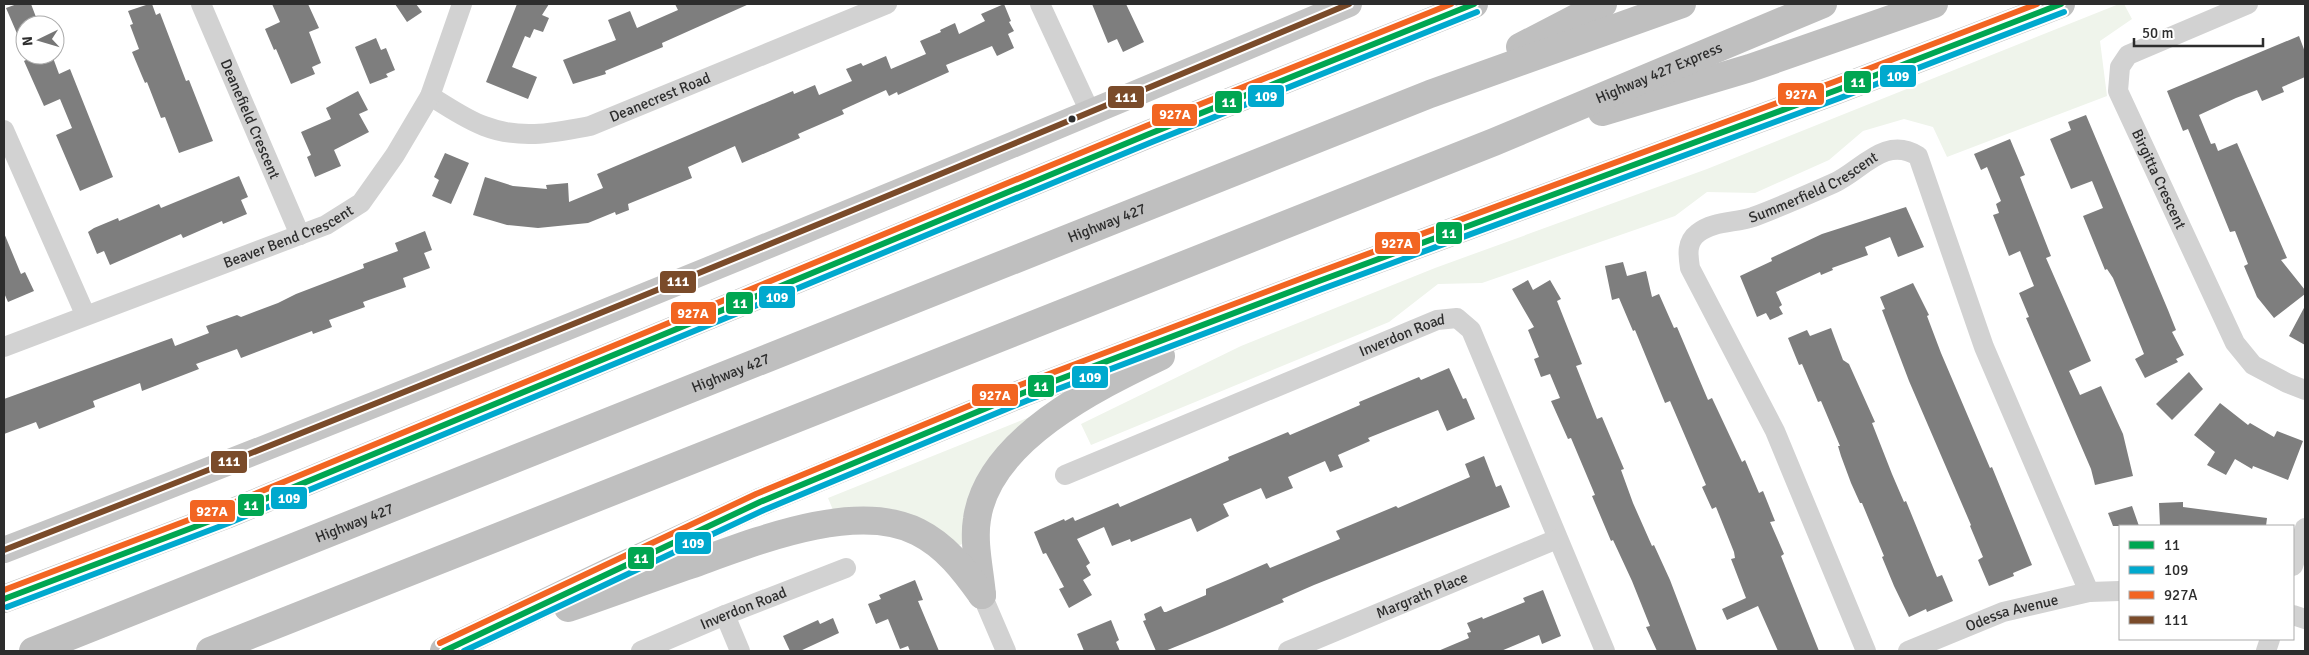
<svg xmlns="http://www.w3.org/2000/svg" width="2309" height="655" viewBox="0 0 2309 655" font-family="Signika,sans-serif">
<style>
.green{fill:#eff4eb}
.building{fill:#7e7e7e}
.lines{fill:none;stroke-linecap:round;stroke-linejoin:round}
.minor{stroke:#d2d2d2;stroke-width:20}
.major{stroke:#c5c5c5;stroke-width:26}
.highway{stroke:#bfbfbf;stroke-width:28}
.bus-1-casing{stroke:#fff;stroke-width:10}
.bus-2-casing{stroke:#fff;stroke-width:10}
.bus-3-casing{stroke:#fff;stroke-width:10}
.bus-4-casing{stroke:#fff;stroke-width:10}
.bus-1{stroke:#00a651;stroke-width:6}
.bus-2{stroke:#00a9ce;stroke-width:6}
.bus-3{stroke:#f26522;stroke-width:6}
.bus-4{stroke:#7a4b2a;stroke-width:6}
.bus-dot{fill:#2d2d2d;stroke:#fff;stroke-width:2}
.labels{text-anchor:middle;stroke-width:5;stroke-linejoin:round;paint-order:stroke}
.street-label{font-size:15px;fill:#2d2d2d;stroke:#fff}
.line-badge{stroke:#fff;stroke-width:2}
.badge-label{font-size:14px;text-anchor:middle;font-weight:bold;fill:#fff}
</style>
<rect width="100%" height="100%" fill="#fff"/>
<path class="green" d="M2119,4H2124L2132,19L2100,41L2107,96L1947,157L1933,127L1904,119L1863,131L1829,160L1755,193L1707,192L1675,216L1482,283L1438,284L1389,322L1091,445L1081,424L1241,346L1435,268L1707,169Z
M1040,413L968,541L954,548L833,510L828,498Z"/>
<path class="building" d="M17,4H31L39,25H25V52L6,8Z
M149,4H152L156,15L160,13L186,81L189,80L213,141L179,153L165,117L161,118L147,82L145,83L142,76L132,52L139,49L130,25L133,24L128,11Z
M272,4H308L319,28L309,32L321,63L312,67L315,74L291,84L276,49L274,50L265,29L280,22Z
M395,4H416L422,12L407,22Z
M517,4H549L542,15L549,18L543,32L534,29L530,38L525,36L512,67L537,77L528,99L486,82Z
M675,4H749L662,43L663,47L605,71L606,74L573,84L563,60L616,40L608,20L630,11L637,28L678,10Z
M1004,4L1011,21L1009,22L1014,31L1008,34L1014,48L997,56L992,46L946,65L949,72L898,95L897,92L889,96L886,90L842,110L844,114L798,134L800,138L742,163L735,146L688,167L692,178L628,204L629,210L616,215L615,212L588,223L538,228L507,225L473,215L485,177L513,186L547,189L546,185L568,183L569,202L603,188L597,174L793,91L794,94L815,85L819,95L852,81L846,69L861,63L863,66L886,56L891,69L926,54L920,41L941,32L940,30L955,23L959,34L985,21L981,14Z
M1092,4H1126L1144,42L1123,52L1117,39L1108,43Z
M2299,36L2305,52V77L2282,87L2284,92L2262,101L2257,90L2236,98L2199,115L2211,144L2215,143L2218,151L2237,143L2287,258L2281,260L2305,290V294L2274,318L2257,297L2244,266L2248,264L2235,231L2230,232L2188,129L2183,131L2167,91Z
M376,38L381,50L386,48L395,70L386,74L388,77L370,84L355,47Z
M26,55H52L59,74L70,69L113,177L80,191L56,135L72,128L60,99L44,106L24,61L28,59Z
M358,91L368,110L359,114L369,132L334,150L341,166L315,177L307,157L311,155L301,132L331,119L326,108Z
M2086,115L2168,310L2176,330L2172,332L2184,355L2176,359L2178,362L2145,378L2135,359L2144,354L2113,278L2107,269L2105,270L2083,216L2103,208L2092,181L2071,189L2050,139L2071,130L2068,122Z
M2010,139L2025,175L2020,177L2051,256L2046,258L2091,361L2069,371L2080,395L2101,386L2123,434L2133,476L2095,485L2091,469L2026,318L2029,317L2019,293L2034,286L2020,251L2009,256L1993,215L1999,213L1996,204L2001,201L1987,167L1981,170L1974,154Z
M445,153L469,163L451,204L432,196L439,180L434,177Z
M239,176L248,197L241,200L247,214L223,224L222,221L183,238L181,234L110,265L104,251L97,254L88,232L94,228L118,218L119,221L159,204L161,208Z
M1906,207L1924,247L1898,257L1890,237L1865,247L1868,255L1832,268L1833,270L1821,275L1820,272L1776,292L1782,305L1779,307L1783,314L1770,320L1766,313L1757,317L1740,276L1772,261L1771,258L1822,234Z
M425,231L432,250L424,253L430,268L403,278L406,287L363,302L365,307L329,320L332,327L313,334L312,331L241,358L237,349L196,364L199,369L142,391L140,383L93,401L95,407L39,429L36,422L4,434V399L172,338L175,346L209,333L206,326L237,315L241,317L278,303L296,294L364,268L363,264L398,251L395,243Z
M4,233L21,274L25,272L34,291L8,302L4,293Z
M1623,262L1627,276L1646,271L1652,297L1659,294L1674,328L1677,327L1708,400L1712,398L1742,462L1745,460L1759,493L1763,491L1775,521L1770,522L1784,554L1781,556L1819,651H1778L1758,606L1727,620L1722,609L1746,598L1731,559L1735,558L1734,552L1716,507L1712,509L1702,487L1706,485L1670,401L1665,403L1635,330L1633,331L1619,298L1612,300L1605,266Z
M1528,280L1533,290L1550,280L1561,299L1557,301L1582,364L1576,366L1597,419L1602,417L1624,469L1621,470L1633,503L1652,546L1654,545L1670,580L1697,651H1657L1646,627L1650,626L1632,581L1613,540L1611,541L1592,496L1595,495L1571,438L1568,439L1551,401L1560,398L1550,374L1541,377L1534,359L1539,357L1528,330L1534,327L1512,289Z
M1913,283L1929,315L1927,316L1941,353L1990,468L1992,467L2032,565L2013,573L2014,576L1989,586L1978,560L1983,557L1970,526L1971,525L1909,381L1882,310L1885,309L1880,297Z
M2305,306V345L2289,336Z
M1831,328L1843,360L1849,364L1875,422L1872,423L1892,474L1904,502L1906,501L1937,577L1942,575L1953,601L1927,612L1926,609L1909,617L1894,586L1882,557L1884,556L1862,503H1860L1851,483L1841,456L1838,446H1840L1821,401L1818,402L1802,364L1799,365L1788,338L1807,330L1810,336Z
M1449,368L1463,399L1466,398L1475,419L1447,431L1438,410L1368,438L1370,441L1338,455L1343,467L1330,472L1325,461L1288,477L1293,488L1266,499L1261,488L1223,504L1229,516L1197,532L1191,518L1131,542L1130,539L1112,546L1104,527L1077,539L1090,563L1086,566L1091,575L1083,580L1092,595L1069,608L1059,589L1064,587L1046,553L1043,554L1034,532L1064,519L1065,521L1073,517L1075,521L1118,503L1120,507L1229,460L1228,457L1288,432L1290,435L1360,405L1359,402L1419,377L1421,380Z
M2189,372L2203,389L2172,420L2156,404Z
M2220,403L2248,425L2250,423L2274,437L2277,431L2303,441L2288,480L2253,466L2252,469L2235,459L2226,475L2207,465L2215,452L2194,435Z
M1484,456L1496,487L1501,485L1510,507L1314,585L1282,599L1284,602L1222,628L1165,651H1156L1143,621L1146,620L1144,614L1161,606L1164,612H1166L1206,595V589L1230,579L1267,563L1270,568L1340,539L1336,531L1396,506L1398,508L1470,477L1465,464Z
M2183,502V507L2267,518L2266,526H2160L2159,503Z
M2132,506L2139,526H2113L2108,513Z
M915,580L923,600L918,601L939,651H910L908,646L900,649L888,619L876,624L868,604L881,599L879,595Z
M1543,590L1561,636L1542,644L1539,635L1501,651H1438L1469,638L1467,633L1471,632L1467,623L1482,617L1483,619L1525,602L1523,598Z
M833,618L839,633L800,651H790L783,636L818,620L820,624Z
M1111,620L1119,640L1116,642L1120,651H1084L1077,634Z"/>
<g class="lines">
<g class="minor">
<path id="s1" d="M201,4L300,235"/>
<path d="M1040,4L1090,112"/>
<path id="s2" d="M2248,4L2128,55L2120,67L2118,91L2235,343L2253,365L2287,383L2305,390"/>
<path id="s3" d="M430,96C447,106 465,119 484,126C520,140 553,133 590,126L887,4"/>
<path d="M4,130L85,314"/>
<path id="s4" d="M4,347L326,225L361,203L395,155L430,96L462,4"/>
<path id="s5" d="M1065,475L1437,320L1457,318L1471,330L1605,651"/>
<path d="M2293,566L2305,528"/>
<path d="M982,595L1006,651"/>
<path d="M725,615L740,651"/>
<path d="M2293,615L2305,619"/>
<path id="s6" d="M641,651L725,615L846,568"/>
<path id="s7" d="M1288,651L1557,539"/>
<path id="s8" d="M1866,651L1775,431L1690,268C1688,255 1686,242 1698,233C1713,221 1735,223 1753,217C1780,207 1807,195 1834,183C1861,171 1885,135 1918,156L1984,347L2089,592"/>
<path id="s9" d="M1908,651L2003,612L2089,592L2120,591"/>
<path d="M2266,651L2270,639"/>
</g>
<path class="major" d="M4,550C455,376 903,192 1349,4"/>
<g class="highway">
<path d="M1520,47L1603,4"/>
<path d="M1602,112L1750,68L1934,4"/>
<path d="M982,595C980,571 973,543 977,519C988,440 1096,387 1161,356"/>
<path d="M4,599L226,515L1149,134L1474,4"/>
<path d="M568,608C609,594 649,579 690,565C752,543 855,500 918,532C946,546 964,570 982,595"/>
<path id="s10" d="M33,651L1430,94L1682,4"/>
<path id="s11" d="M210,651L1494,142L1823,4"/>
<path d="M444,651L609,572L760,502L1023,393L1319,281L1837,90L2061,4"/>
</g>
<defs>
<path id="bus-1" d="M4,599L226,515L1149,134L1474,4
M444,651L760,502L1023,393L1319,281L1837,90L2061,4"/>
<path id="bus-2" d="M7,607L229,523L1152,142L1477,12
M464,651L764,510L1026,401L1322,289L1840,98L2064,12"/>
<path id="bus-3" d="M4,590L223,507L1146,126L1451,4
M440,643L756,494L1020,385L1316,273L1834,82L2037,4"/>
<path id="bus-4" d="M4,550C455,375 903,191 1349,4"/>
</defs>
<use href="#bus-1" class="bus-1-casing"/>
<use href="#bus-2" class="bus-2-casing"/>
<use href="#bus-3" class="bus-3-casing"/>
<use href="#bus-4" class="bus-4-casing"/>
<use href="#bus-1" class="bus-1"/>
<use href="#bus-2" class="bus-2"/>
<use href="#bus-3" class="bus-3"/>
<use href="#bus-4" class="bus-4"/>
</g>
<circle class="bus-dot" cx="1072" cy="119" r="4.5"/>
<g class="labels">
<g class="street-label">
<text dy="5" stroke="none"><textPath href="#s11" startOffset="1560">Highway 427 Express</textPath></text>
<text dy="5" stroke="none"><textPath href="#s3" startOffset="245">Deanecrest Road</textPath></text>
<text dy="5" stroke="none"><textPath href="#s1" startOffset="125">Deanefield Crescent</textPath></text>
<text dy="5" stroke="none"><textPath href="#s2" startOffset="266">Birgitta Crescent</textPath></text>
<text dy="5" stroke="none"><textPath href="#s8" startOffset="585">Summerfield Crescent</textPath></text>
<text dy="5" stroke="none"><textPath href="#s10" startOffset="1156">Highway 427</textPath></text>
<text dy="5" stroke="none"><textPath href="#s4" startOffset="305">Beaver Bend Crescent</textPath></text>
<text dy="5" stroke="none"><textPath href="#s5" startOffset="365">Inverdon Road</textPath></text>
<text dy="5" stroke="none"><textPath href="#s10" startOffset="751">Highway 427</textPath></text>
<text dy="5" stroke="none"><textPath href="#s10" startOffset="346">Highway 427</textPath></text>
<text dy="5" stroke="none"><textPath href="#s7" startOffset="145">Margrath Place</textPath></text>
<text dy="5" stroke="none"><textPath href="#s6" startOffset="111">Inverdon Road</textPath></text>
<text dy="5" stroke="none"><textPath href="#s9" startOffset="111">Odessa Avenue</textPath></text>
</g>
</g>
<g class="line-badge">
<rect x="1879" y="64" width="38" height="24" rx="5" fill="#00a9ce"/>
<rect x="1843" y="70" width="29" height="24" rx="5" fill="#00a651"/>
<rect x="1777" y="82" width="48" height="24" rx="5" fill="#f26522"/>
<rect x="1247" y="84" width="38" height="24" rx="5" fill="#00a9ce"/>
<rect x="1107" y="85" width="38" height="24" rx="5" fill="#7a4b2a"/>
<rect x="1214" y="90" width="29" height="24" rx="5" fill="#00a651"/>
<rect x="1151" y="103" width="47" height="24" rx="5" fill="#f26522"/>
<rect x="1435" y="221" width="28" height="24" rx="5" fill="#00a651"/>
<rect x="1374" y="231" width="47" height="24" rx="5" fill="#f26522"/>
<rect x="659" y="270" width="38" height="24" rx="5" fill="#7a4b2a"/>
<rect x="758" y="285" width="38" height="24" rx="5" fill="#00a9ce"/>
<rect x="725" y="291" width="29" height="24" rx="5" fill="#00a651"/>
<rect x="670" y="301" width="47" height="24" rx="5" fill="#f26522"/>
<rect x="1071" y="365" width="38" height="24" rx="5" fill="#00a9ce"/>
<rect x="1027" y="374" width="28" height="24" rx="5" fill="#00a651"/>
<rect x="971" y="383" width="48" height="24" rx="5" fill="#f26522"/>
<rect x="210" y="450" width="38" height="24" rx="5" fill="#7a4b2a"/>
<rect x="270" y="486" width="38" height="24" rx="5" fill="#00a9ce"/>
<rect x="237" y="493" width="28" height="24" rx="5" fill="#00a651"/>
<rect x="189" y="499" width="47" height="24" rx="5" fill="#f26522"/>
<rect x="674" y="531" width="38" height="24" rx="5" fill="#00a9ce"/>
<rect x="627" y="546" width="28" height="24" rx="5" fill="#00a651"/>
</g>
<g class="badge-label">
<text x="1898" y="81">109</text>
<text x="1858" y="87">11</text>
<text x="1801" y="99">927A</text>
<text x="1266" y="101">109</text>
<text x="1126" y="102">111</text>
<text x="1229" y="107">11</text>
<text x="1175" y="119">927A</text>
<text x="1449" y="238">11</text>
<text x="1397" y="248">927A</text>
<text x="678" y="286">111</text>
<text x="777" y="302">109</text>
<text x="740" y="308">11</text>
<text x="693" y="318">927A</text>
<text x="1090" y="382">109</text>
<text x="1041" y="391">11</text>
<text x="995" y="400">927A</text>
<text x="229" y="466">111</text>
<text x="289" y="503">109</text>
<text x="251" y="510">11</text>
<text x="212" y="516">927A</text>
<text x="693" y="548">109</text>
<text x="641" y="563">11</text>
</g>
<rect width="2309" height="655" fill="none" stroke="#2d2d2d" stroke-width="10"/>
<rect x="2119" y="525" width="175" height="115" fill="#ffffff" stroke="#ababab"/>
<rect x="2129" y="541" width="25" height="8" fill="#00a651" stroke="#ababab"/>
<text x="2164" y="550" font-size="15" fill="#2d2d2d">11</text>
<rect x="2129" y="566" width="25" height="8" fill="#00a9ce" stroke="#ababab"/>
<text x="2164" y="575" font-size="15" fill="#2d2d2d">109</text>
<rect x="2129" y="591" width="25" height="8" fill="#f26522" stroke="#ababab"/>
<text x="2164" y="600" font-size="15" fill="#2d2d2d">927A</text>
<rect x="2129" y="616" width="25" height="8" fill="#7a4b2a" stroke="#ababab"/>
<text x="2164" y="625" font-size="15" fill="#2d2d2d">111</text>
<g transform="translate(40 40) rotate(265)"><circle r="24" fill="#ffffff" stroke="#ababab"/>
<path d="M0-4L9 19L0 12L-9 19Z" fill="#767676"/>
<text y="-8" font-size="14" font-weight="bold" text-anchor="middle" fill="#2d2d2d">N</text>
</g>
<path d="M2134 38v8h129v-8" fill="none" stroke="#2d2d2d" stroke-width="2.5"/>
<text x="2142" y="38" font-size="15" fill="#2d2d2d" stroke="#ffffff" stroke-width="4" paint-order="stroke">50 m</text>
</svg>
